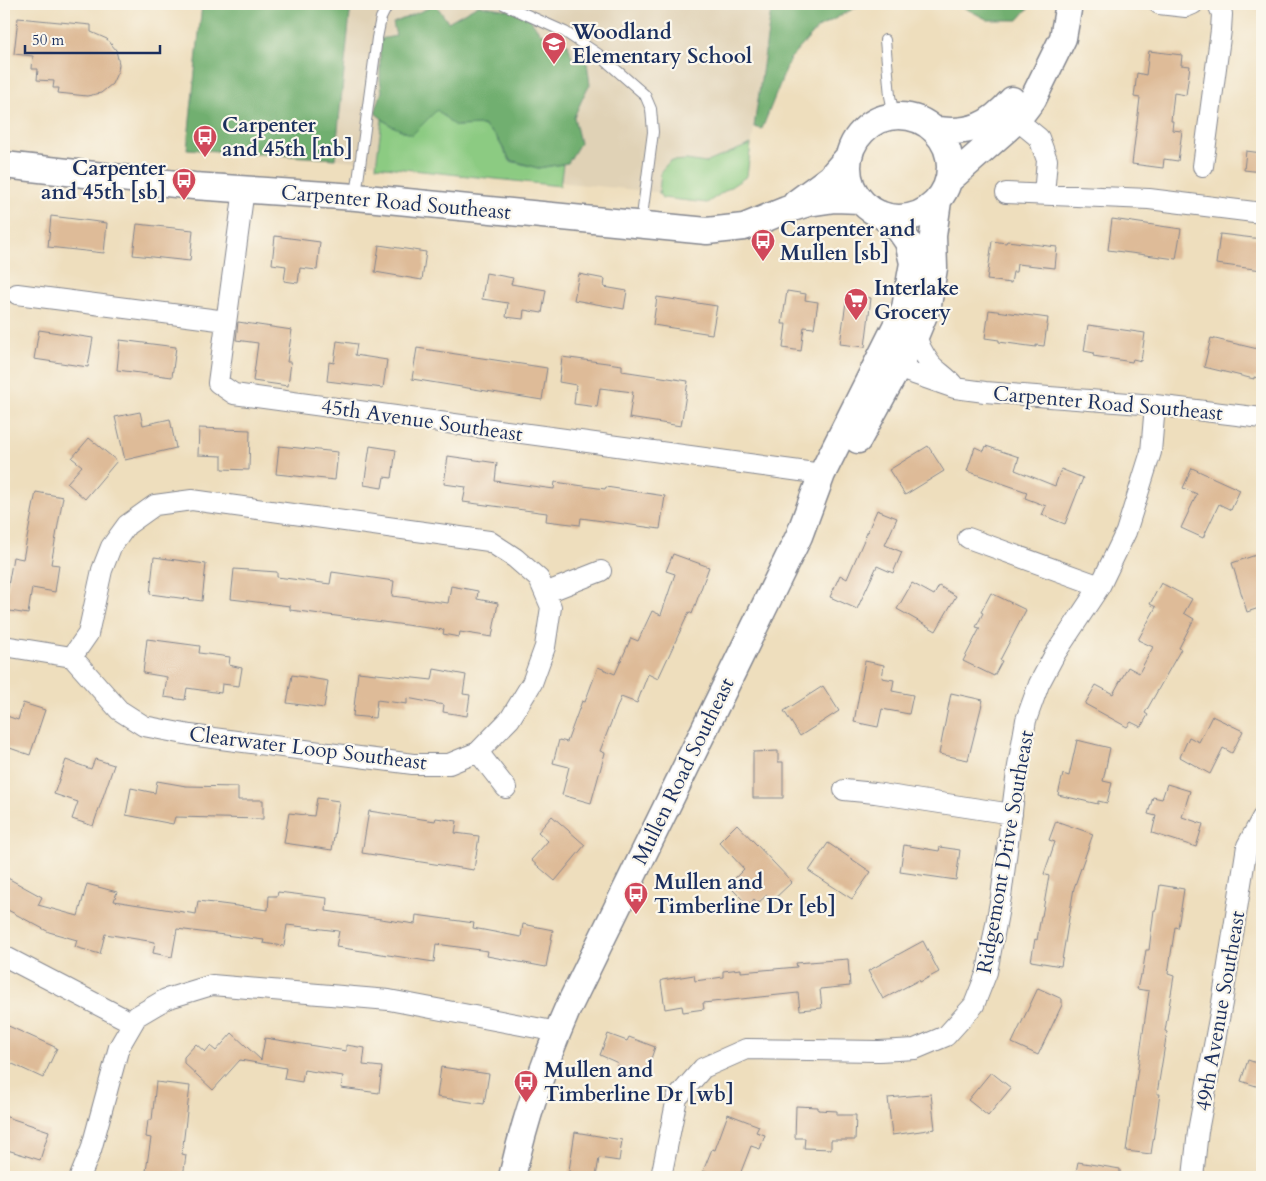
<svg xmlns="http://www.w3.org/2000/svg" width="1266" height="1181" viewBox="0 0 1266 1181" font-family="Cardo,serif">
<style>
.built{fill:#e0d2b6}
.green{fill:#8ccb82;stroke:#547d70}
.forest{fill:#71af70;stroke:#466f67}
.building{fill:#debb98}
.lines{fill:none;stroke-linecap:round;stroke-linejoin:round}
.service-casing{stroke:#84868e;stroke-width:12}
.minor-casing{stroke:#84868e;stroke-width:22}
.tertiary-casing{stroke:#84868e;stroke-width:29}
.service{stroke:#fff;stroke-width:10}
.minor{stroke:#fff;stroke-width:20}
.tertiary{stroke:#fff;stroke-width:26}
.labels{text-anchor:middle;stroke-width:4.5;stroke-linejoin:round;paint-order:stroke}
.poi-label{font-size:21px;font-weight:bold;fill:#1b2f5e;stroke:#fbf7ec;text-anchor:start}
.street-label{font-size:21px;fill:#1b2f5e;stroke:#fbf7ec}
</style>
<rect width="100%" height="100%" fill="#fbf7ec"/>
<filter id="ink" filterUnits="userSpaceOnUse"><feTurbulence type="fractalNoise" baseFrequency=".02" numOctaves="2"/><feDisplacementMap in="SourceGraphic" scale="10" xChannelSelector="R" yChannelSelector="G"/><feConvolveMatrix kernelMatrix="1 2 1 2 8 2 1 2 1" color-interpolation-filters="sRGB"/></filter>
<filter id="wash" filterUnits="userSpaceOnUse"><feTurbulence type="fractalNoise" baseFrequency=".0096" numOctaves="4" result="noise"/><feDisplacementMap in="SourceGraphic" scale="20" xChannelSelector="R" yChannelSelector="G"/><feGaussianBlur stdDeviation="1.12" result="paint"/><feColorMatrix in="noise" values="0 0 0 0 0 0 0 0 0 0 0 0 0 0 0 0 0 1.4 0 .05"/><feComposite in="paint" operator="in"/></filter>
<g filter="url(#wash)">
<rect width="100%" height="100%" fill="#eedebd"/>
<path class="built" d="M351,4H772L747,176L713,198L335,159Z"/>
<path class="green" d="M437,110L455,126L483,125L496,136L510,161L538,168L563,164L560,186L376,166L382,119L390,125Z
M751,144L747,176L707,203L662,198L659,193L661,171L670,161L687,160L705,163Z"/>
<path class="forest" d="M202,4H351L335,159L187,149Z
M772,4H862L818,28L790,59L762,129L754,127Z
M957,4H1032L1018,20H988Z
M436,5L448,22L478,5L526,13L540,33L568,44L573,61L587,62L590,85L585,93L574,117L580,143L568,163L538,168L510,160L496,136L483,125L455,126L437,110L412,135L390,125L375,113L382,91L380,79V39L396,36L393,23Z"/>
<g id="blocks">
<path class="building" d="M18,18L91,25V32L107,39L116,50L119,64L118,71L112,84L101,93L87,96L58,93L59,88H53L54,81L37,80L38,69H32L33,56L14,54Z
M1149,51L1182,55L1181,65L1190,66L1186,95L1174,93L1171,121H1173L1172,130L1182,131L1178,161L1164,159L1163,168L1132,164L1140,98L1134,97L1137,73L1146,75Z
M1246,151L1262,153V172L1244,170Z
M51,216L107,223L104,253L48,247Z
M1112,219L1181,229L1176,259L1108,250Z
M137,224L193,230L190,261L133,255Z
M1220,234L1262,239V270L1216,264Z
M275,236L320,242L317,270L300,268L298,283L284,281L286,266L272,264Z
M992,241L1006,243L1007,241L1057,247L1055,268L1017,264L1016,272H1013L1011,283L987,280Z
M379,245L426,252L422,280L375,272Z
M486,273L513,278L511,284L546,290L542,313L524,310L523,319L506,317L508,303L482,299Z
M579,274L605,279L604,287L627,291L624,309L574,300Z
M787,291L806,294L805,300L818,302L814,328L804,327L801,351L783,348L786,324H782Z
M847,295L871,298L865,347L840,344Z
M657,297L717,306L712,334L653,325Z
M989,310L1048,318L1044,346L1036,345V347L999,342V340L985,338Z
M238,322L292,330L287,362H291L288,386L253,381L258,343L236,340Z
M1088,325L1145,333L1141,361L1133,359L1132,362L1093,356L1094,353L1084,351Z
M39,330L93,338L88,367L34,359Z
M1211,338L1262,350V379L1254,377V379L1204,367Z
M120,340L176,347L172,377L117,370Z
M337,341L357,344L355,355L387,360L383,388L327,381L329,362L334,363Z
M417,348L547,368L542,400L412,379Z
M562,357L622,365V371L688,381L681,426L629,418L633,392L600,388L597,407L574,404L576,385L559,382Z
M140,412L143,425L170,419L176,448L125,460L115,417Z
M199,428L250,430L249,470L222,469V456L198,455Z
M89,438L117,461L85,499L67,483L82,466L72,458Z
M279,446L338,452L335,480L276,474Z
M370,446L396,450L392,478L384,477L382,488L364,485Z
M928,446L944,471L905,495L889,470Z
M986,446L1019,457L1015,470L1055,486L1061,469L1083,478L1065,524L1042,515L1046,506L1025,498L1027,492L967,471L975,447L984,451Z
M448,456L497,463L495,481L554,489L555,482L605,489L606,487L665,496L660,529L581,518L580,525L546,521L547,513L463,502L466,487L444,484Z
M1192,468L1240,490L1231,510L1219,504L1203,538L1181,528L1197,494L1183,488Z
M36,492L63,497L51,564L59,565L55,592L32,588L28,614L4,610L13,557L23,559Z
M877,510L897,518L885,545L902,552L893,573L877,566L857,609L830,597L840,575L847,579Z
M1262,553V607L1247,612L1232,563Z
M673,554L709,567L692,614L689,612L658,679L648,674L637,703L621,697L600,751L605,753L591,803L562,795L569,767L553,763L559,740L567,742L582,701L585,702L598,667L615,674L631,638L638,641L652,611L661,615L675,574L666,571Z
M154,557L206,564L202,601L150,594Z
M234,569L277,572V577L330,584L332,572L394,581L392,596L448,603L451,586L478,591L477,599L498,603L492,637L460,632L459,637L443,634L444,630L290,610V606L231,599Z
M912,583L934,595L939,586L956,596L936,631L897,609Z
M1161,583L1192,599L1184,613L1194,619L1179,648L1181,649L1145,713L1148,715L1141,727L1131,722L1127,727L1085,704L1096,685L1113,694L1128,667L1139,673L1153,647L1138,640L1156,607L1150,604Z
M991,593L1026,610L1000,660L1002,661L994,676L963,661L980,628L976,627L983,613L981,612Z
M147,639L200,646L199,653L230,657L229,665L242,668L239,686L222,684L221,693L187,688L185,700L164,697L167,677L143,673Z
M865,661L884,665L882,678L894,680L892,691L913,695L909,714L882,709L878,727L854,722Z
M434,669L466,675L463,694L470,695L467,716L443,712L444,705L407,698V704L377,700L375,718L353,716L358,672L432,680Z
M292,675L328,681L324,708L287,703Z
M823,686L839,711L800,736L784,711Z
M951,693L983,700L968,760L939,754Z
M23,703L45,710L30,755L4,746V715L18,720Z
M1212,716L1243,731L1232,753L1223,748L1210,774L1180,757L1189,737L1199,742Z
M1077,740L1110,748L1103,781L1112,783L1107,803L1098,801V804L1058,795L1063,774L1069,776Z
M778,751V762H783V798H753V752Z
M95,759L114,765L93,826L72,819L78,802L54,794L66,760L91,769Z
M157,781L186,786L238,787V800H263V819L175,817L173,824L126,815L131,788L155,793Z
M1167,784L1190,791L1182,817L1203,824L1196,847L1152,833L1156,816L1148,814L1153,797L1162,799Z
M317,798L339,801L332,850L284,843L289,813L314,816Z
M369,811L435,821L436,818L457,821L455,833L479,836L474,870L362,853Z
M552,816L585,845L555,881L531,860L548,841L538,832Z
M1056,821L1093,834L1074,888L1061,966L1031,961L1035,939L1037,940L1041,916H1042L1049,876L1044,874L1055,842L1049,840Z
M737,824L792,882L772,901L767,895L758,903L754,899L748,905L728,885L744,869L719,842Z
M828,843L871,872L852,899L809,871Z
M904,845L939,851L940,847L960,850L956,880L900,872Z
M4,876L42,897L38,905L78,916L87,884L117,892L114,901L196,914L198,901L268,910L269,896H277L278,892L327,898L326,911L415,924L416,915L474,923L473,928L521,937L523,924L553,930L546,967L487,956L488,951L436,944L434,962L336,947L339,931L287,925L284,946L263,943L264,940L177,929L172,957L153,953L155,942L105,934L100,954L75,947L77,940L49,932L4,908Z
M1160,885L1184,889L1178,928L1175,927L1168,974L1174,976L1165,1031L1167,1032L1157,1094H1160L1151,1154L1126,1151L1149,991L1137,989L1140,975H1142L1146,950H1149L1154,910H1156Z
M923,941L939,972L920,982L919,980L883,999L868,971Z
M848,959L850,986L820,989L822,1008L800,1010L798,993L703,1003L704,1009L683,1012L682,1006L665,1009L661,982L662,980L694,975L695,981L723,977V971L741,969V972L797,967L796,963Z
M1038,988L1062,999V1005L1038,1055L1012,1043Z
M4,1024L57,1048L43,1078L4,1060Z
M232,1033L261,1060L265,1038L346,1051V1045L365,1048L363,1065L382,1067L379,1093L341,1088L343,1076L304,1070L302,1082L284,1079L286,1068L240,1060L213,1090L184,1063V1057L196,1044L205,1052L210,1046L216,1051Z
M608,1034L627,1041L629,1037L655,1047L644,1079L616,1068L618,1063L600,1055Z
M1248,1060L1262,1065V1088L1241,1081Z
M441,1067L489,1074L484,1104L437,1097Z
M991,1072L1011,1088L988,1116L968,1100Z
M156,1082L190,1086L182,1154L186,1155L183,1177H152L153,1172L146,1171L151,1138L146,1137L148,1120H152Z
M931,1094L935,1129L892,1135L888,1098Z
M796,1106L818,1107V1110L837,1111V1115H856L855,1140H831V1149L804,1148L805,1138H795Z
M728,1114L759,1126L756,1132L765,1135L760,1149L751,1146L739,1177H719L703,1171L712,1149L715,1150Z
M4,1116L49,1131L40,1160L4,1149Z
M575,1132L622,1140L619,1161L599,1158L596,1177H568Z
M1078,1162L1120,1169V1177H1075Z"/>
</g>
</g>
<g filter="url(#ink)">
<use href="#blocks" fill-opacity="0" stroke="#84868e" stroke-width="1"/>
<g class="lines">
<defs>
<path id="service" d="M503,4L565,32L598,54L645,95L651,109L653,132L641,224
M885,40L890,96L894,115
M356,196L377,38L381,18L388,4"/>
<path id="minor" d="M1159,4L1186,7L1193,4
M1017,120L1039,138L1047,160L1044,195
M1203,166L1221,30L1222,14L1218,4
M244,189L218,383L234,394L822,474
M1006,193L1149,199L1262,213
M17,294L226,321
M916,334C918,344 924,355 930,363C937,372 947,376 954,386
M895,355L897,368L955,388L985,392L1155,405L1262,418
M968,538L1100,586
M545,593L601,571
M4,646L72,657L119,710L144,726L190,735L413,764H449L478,752L510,719L532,683L545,647L551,607L539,579L515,558L489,541L192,500L155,505L127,525L111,547L102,570L88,634L72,657
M478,752L506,788
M844,790L875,793L1012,814
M4,956L133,1023
M80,1177L91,1150L119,1047L137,1016L166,999L212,985L389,1000L558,1032
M661,1177L677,1098L703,1068L746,1049L879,1051L915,1049L946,1036L974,1005L987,972L1001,897L1017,772L1026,720L1039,684L1055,654L1100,586L1126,532L1151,452L1155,405
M1193,1177L1198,1131L1222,1003L1247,846L1262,818"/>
<path id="tertiary" d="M848 167a51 51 0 1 1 102 0a51 51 0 1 1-102 0Z
M936,130C971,134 989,126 1012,100
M4,165L194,186L356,197L707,231L744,227L786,210L808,203L835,199L860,200
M949,180L1017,120L1033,99L1063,38L1069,4
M796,203L830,178L849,156
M858,440L916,334L928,305L934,268L933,236L938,201
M512,1177C525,1118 543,1065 567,1010L799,536L822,474L905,308L913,263L908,242L899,229L880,214"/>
</defs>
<use href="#service" class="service-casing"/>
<use href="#minor" class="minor-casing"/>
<use href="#tertiary" class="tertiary-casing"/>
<use href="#service" class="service"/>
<use href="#minor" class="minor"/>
<use href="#tertiary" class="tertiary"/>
</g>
</g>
<defs>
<symbol id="school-pin" viewBox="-11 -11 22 30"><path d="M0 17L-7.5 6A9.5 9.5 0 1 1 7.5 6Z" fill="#d1495b" stroke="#fbf7ec"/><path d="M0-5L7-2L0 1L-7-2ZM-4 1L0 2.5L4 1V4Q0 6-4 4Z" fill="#fff"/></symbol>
<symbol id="bus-pin" viewBox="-11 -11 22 30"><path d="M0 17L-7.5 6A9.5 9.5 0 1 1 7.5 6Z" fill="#d1495b" stroke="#fbf7ec"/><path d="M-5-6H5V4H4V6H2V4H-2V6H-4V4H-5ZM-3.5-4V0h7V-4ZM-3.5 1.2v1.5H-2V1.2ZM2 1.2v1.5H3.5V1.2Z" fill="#fff"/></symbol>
<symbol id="supermarket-pin" viewBox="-11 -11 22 30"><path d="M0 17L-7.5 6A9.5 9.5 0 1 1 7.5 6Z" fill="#d1495b" stroke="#fbf7ec"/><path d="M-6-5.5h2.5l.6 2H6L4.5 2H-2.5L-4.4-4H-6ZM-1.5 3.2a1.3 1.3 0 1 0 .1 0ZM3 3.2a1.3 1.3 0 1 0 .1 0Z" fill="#fff"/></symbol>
</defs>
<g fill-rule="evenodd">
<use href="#school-pin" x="540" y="30" width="28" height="38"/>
<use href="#bus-pin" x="191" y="123" width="28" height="38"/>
<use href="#bus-pin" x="170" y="166" width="28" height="38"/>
<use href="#bus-pin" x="749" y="227" width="28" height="38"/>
<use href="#supermarket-pin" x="842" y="286" width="28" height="38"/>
<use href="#bus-pin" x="622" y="880" width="28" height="38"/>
<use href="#bus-pin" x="512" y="1068" width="28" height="38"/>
</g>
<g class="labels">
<g class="poi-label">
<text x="572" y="39">Woodland<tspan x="572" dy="24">Elementary School</tspan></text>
<text x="222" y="132">Carpenter<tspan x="222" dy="24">and 45th [nb]</tspan></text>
<text x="166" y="175" text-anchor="end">Carpenter<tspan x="166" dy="24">and 45th [sb]</tspan></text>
<text x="780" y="236">Carpenter and<tspan x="780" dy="24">Mullen [sb]</tspan></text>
<text x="874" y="295">Interlake<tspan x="874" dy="24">Grocery</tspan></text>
<text x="654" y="889">Mullen and<tspan x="654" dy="24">Timberline Dr [eb]</tspan></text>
<text x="544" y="1077">Mullen and<tspan x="544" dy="24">Timberline Dr [wb]</tspan></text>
</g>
<g class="street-label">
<text transform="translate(396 202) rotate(5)" y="7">Carpenter Road Southeast</text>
<text transform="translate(1108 403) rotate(5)" y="7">Carpenter Road Southeast</text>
<text transform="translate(422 420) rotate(8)" y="7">45th Avenue Southeast</text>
<text transform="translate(308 748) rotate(7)" y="7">Clearwater Loop Southeast</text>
<text transform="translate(683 771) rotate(-64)" y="7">Mullen Road Southeast</text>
<text transform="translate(1005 852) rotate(-80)" y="7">Ridgemont Drive Southeast</text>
<text transform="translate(1220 1011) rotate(-80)" y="7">49th Avenue Southeast</text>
</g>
</g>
<rect width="1266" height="1181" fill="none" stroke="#fbf7ec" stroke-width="20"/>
<path d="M25 45v8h135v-8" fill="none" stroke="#1b2f5e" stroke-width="2.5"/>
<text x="32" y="45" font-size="15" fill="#1b2f5e" stroke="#fbf7ec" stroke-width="4" paint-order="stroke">50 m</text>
</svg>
